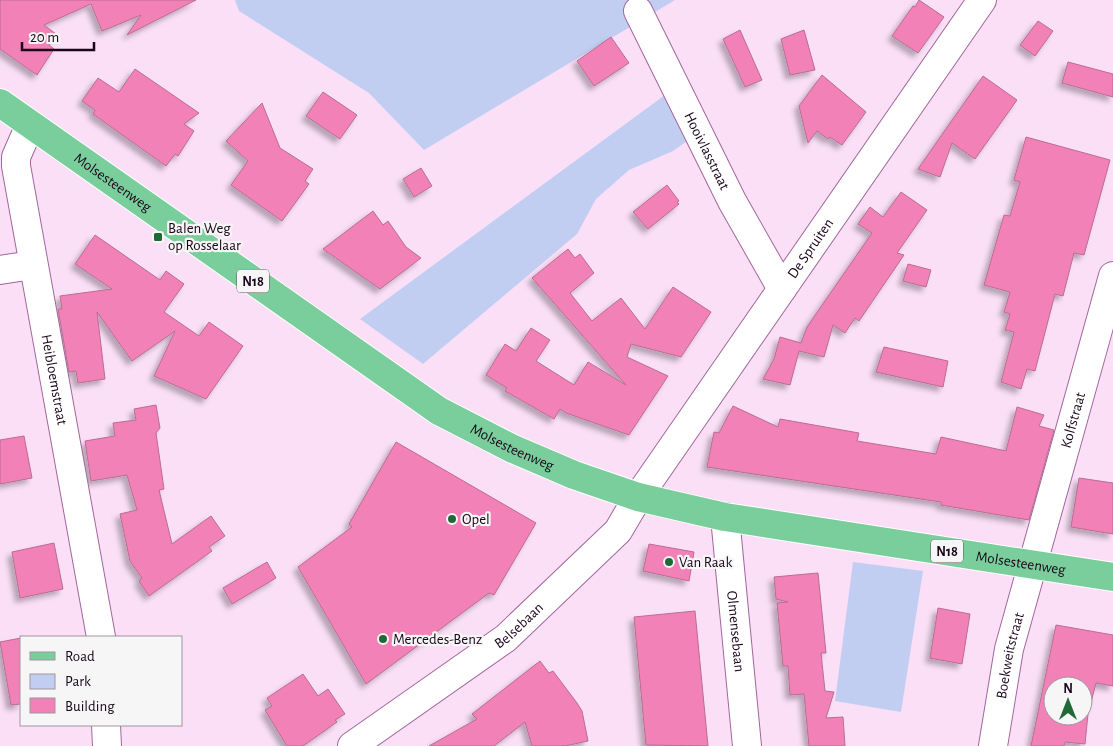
<svg xmlns="http://www.w3.org/2000/svg" width="1113" height="746" viewBox="0 0 1113 746" font-family="'Alegreya Sans',sans-serif">
<style>
.green{fill:#c1cef2}
.building{fill:#f281b8;stroke:#b96d91;fill-rule:evenodd;filter:url(#shadow)}
.lines{fill:none;stroke-linecap:round;stroke-linejoin:round}
.minor-casing{stroke:#a3679d;stroke-width:30}
.tertiary-casing{stroke:#a3679d;stroke-width:30}
.primary-casing{stroke:#fff;stroke-width:30}
.minor{stroke:#fff;stroke-width:28}
.tertiary{stroke:#fff;stroke-width:28}
.primary{stroke:#7ace9b;stroke-width:28}
.poi-dot{fill:#1f6937;stroke:#f6f6f6;stroke-width:2}
.labels{text-anchor:middle;stroke-width:4.5;stroke-linejoin:round;paint-order:stroke}
.shield{fill:#f6f6f6;stroke:#5c4d5b;stroke-width:1}
.shield-label{font-size:14px;font-weight:bold;fill:#1a0519}
.street-label{font-size:15px;fill:#1a0519;stroke:#f6f6f6}
.poi-label{font-size:15px;fill:#1a0519;stroke:#f6f6f6;text-anchor:start}
</style>
<defs>
<filter id="shadow"><feDropShadow dx="-4.5" dy="4.5" stdDeviation="2.5" flood-color="#0004"/></filter>
</defs>
<rect width="100%" height="100%" fill="#fadff7"/>
<path class="green" d="M235,0H675L424,150L369,93L239,11Z
M669,92L690,139L673,151L629,170L596,199L577,234L423,364L360,319Z
M853,562L923,571L901,712L835,701Z"/>
<path class="building" d="M0,0H196L127,35L141,15L102,31L91,4L44,25L56,34L49,45L54,49L37,75L0,49Z
M919,0L944,17L918,53L892,36L913,6L915,7Z
M1038,21L1053,31L1035,56L1020,45Z
M740,30L762,80L745,87L723,39Z
M804,30L815,70L790,75L781,39Z
M611,37L629,63L594,86L577,61Z
M1068,62L1113,74V97L1062,83Z
M135,69L199,113L184,124L194,131L178,156L175,154L166,166L93,114L95,110L82,101L98,78L119,92Z
M822,75L866,112L842,145L830,137L828,139L817,131L808,143L799,106Z
M983,76L1017,100L975,159L952,143L940,177L918,169Z
M323,92L357,115L340,139L306,116Z
M262,103L280,148L313,169L305,181L309,184L282,221L231,185L248,161L226,141Z
M1026,137L1110,160L1084,255L1074,253L1063,296L1055,294L1035,371L1027,369L1021,389L1001,382L1014,332L1005,330L1010,314L1004,312L1010,292L984,285L1004,215L1010,216L1020,182L1014,180Z
M421,168L432,186L414,197L403,179Z
M667,185L679,201L677,202L679,204L648,229L633,212Z
M901,192L927,210L897,253L904,255L859,321L855,318L845,333L833,325L824,357L799,351L790,385L763,379L774,359L780,337L801,343L807,327L872,233L858,224L870,207L883,217Z
M373,211L383,225L388,221L406,247L421,258L380,289L323,249Z
M95,235L160,280L166,271L184,284L164,312L199,336L209,322L243,346L206,399L154,376L175,331L132,361L97,312L105,379L78,383L76,371L69,372L58,309H62L60,296L112,289L75,264Z
M568,249L575,258L580,254L594,273L570,293L592,321L621,298L645,329L673,287L711,312L681,357L631,344L627,357L668,376L629,435L566,413L560,409L554,419L505,391L507,388L486,375L505,344L516,351L531,328L550,340L536,361L574,385L588,362L626,385L532,278Z
M908,264L931,270L926,287L903,281Z
M884,347L948,361L943,387L876,372Z
M156,405L160,428L156,433L164,489L159,490L172,544L211,516L225,536L209,547L212,551L149,596L139,581L142,578L130,561L120,514L137,510L127,475L91,481L85,441L115,436L113,423L136,420L134,409Z
M733,406L778,427L780,419L859,433L857,441L936,454L941,437L1006,451L1017,407L1044,415L1039,426L1054,430L1029,520L941,505V502L707,467L714,432L719,433Z
M24,436L32,478L0,484V440Z
M396,442L536,523L494,595L489,593L366,684L298,567L352,527L349,524Z
M1079,478L1113,483V534L1071,527Z
M54,543L63,589L20,598L12,552Z
M649,544L694,552L689,581L643,571Z
M267,562L276,578L232,604L223,588Z
M818,573L826,653H821L825,691L834,692L826,718L843,717L845,746H809L804,694L790,695L788,666H783L777,603L788,602L776,599L774,577Z
M938,608L970,614L962,664L930,658Z
M695,611L708,746L646,745L634,617Z
M1056,625L1113,635V686L1096,683L1088,714L1085,744L1065,742L1064,746H1031ZM1053,686H1083V716H1053Z
M21,638V704L11,705L0,642Z
M540,661L549,673L553,671L577,703L582,711L588,741L565,746H532L525,722L494,746H429L477,719L472,714Z
M303,674L318,696L328,689L345,714L335,720L337,722L303,746H287L265,710L272,706L267,698Z"/>
<g class="lines">
<defs>
<g id="minor">
<path id="s1" d="M638,11L732,201L782,289"/>
<path id="s2" d="M30,125L16,157V166L101,637"/>
<path d="M0,270L33,265"/>
<path d="M106,725L107,746"/>
<path id="s3" d="M352,746L506,638L618,531L638,497L982,0"/>
<path id="s4" d="M993,746L1009,649L1113,276"/>
</g>
<g id="tertiary">
<path id="s5" d="M725,517L747,746"/>
</g>
<g id="primary">
<path id="s6" d="M0,103L439,411L513,449L574,475L638,497L725,517L1113,577"/>
</g>
</defs>
<use href="#minor" class="minor-casing"/>
<use href="#tertiary" class="tertiary-casing"/>
<use href="#primary" class="primary-casing"/>
<use href="#minor" class="minor"/>
<use href="#tertiary" class="tertiary"/>
<use href="#primary" class="primary"/>
</g>
<g class="poi-dot">
<rect x="153" y="232" width="10" height="10" rx="2.5"/>
<circle cx="452" cy="519" r="5"/>
<circle cx="669" cy="562" r="5"/>
<circle cx="383" cy="639" r="5"/>
</g>
<g class="labels">
<g class="shield">
<rect x="237" y="269.5" width="32" height="23" rx="4"/>
<rect x="931" y="539.5" width="32" height="23" rx="4"/>
</g>
<g class="shield-label">
<text x="253" y="286">N18</text>
<text x="947" y="556">N18</text>
</g>
<g class="street-label">
<text dy="5" stroke="none"><textPath href="#s1" startOffset="156">Hooivlasstraat</textPath></text>
<text dy="5" stroke="none"><textPath href="#s6" startOffset="138">Molsesteenweg</textPath></text>
<text dy="5" stroke="none"><textPath href="#s3" startOffset="685">De Spruiten</textPath></text>
<text dy="5" stroke="none"><textPath href="#s2" startOffset="261">Heibloemstraat</textPath></text>
<text dy="5" stroke="none"><textPath href="#s4" startOffset="336">Kolfstraat</textPath></text>
<text dy="5" stroke="none"><textPath href="#s6" startOffset="618">Molsesteenweg</textPath></text>
<text dy="5" stroke="none"><textPath href="#s6" startOffset="1142">Molsesteenweg</textPath></text>
<text dy="5" stroke="none"><textPath href="#s3" startOffset="206">Belsebaan</textPath></text>
<text dy="5" stroke="none"><textPath href="#s5" startOffset="115">Olmensebaan</textPath></text>
<text dy="5" stroke="none"><textPath href="#s4" startOffset="92">Boekweitstraat</textPath></text>
</g>
<g class="poi-label">
<text x="168" y="233">Balen Weg<tspan x="168" dy="17">op Rosselaar</tspan></text>
<text x="462" y="524">Opel</text>
<text x="679" y="567">Van Raak</text>
<text x="393" y="644">Mercedes-Benz</text>
</g>
</g>
<rect x="20" y="636" width="162" height="90" fill="#f6f6f6" stroke="#9e969e"/>
<rect x="30" y="652" width="25" height="8" fill="#7ace9b" stroke="#9e969e"/>
<text x="65" y="661" font-size="15" fill="#1a0519">Road</text>
<rect x="30" y="674" width="25" height="15" fill="#c1cef2" stroke="#9e969e"/>
<text x="65" y="686" font-size="15" fill="#1a0519">Park</text>
<rect x="30" y="698" width="25" height="15" fill="#f281b8" stroke="#9e969e"/>
<text x="65" y="711" font-size="15" fill="#1a0519">Building</text>
<g transform="translate(1068 701)"><circle r="24" fill="#f6f6f6" stroke="#9e969e"/>
<path d="M0-4L9 19L0 12L-9 19Z" fill="#1f6937"/>
<text y="-8" font-size="14" font-weight="bold" text-anchor="middle" fill="#1a0519">N</text>
</g>
<path d="M22 42v8h72v-8" fill="none" stroke="#1a0519" stroke-width="2.5"/>
<text x="30" y="42" font-size="15" fill="#1a0519" stroke="#f6f6f6" stroke-width="4" paint-order="stroke">20 m</text>
</svg>
